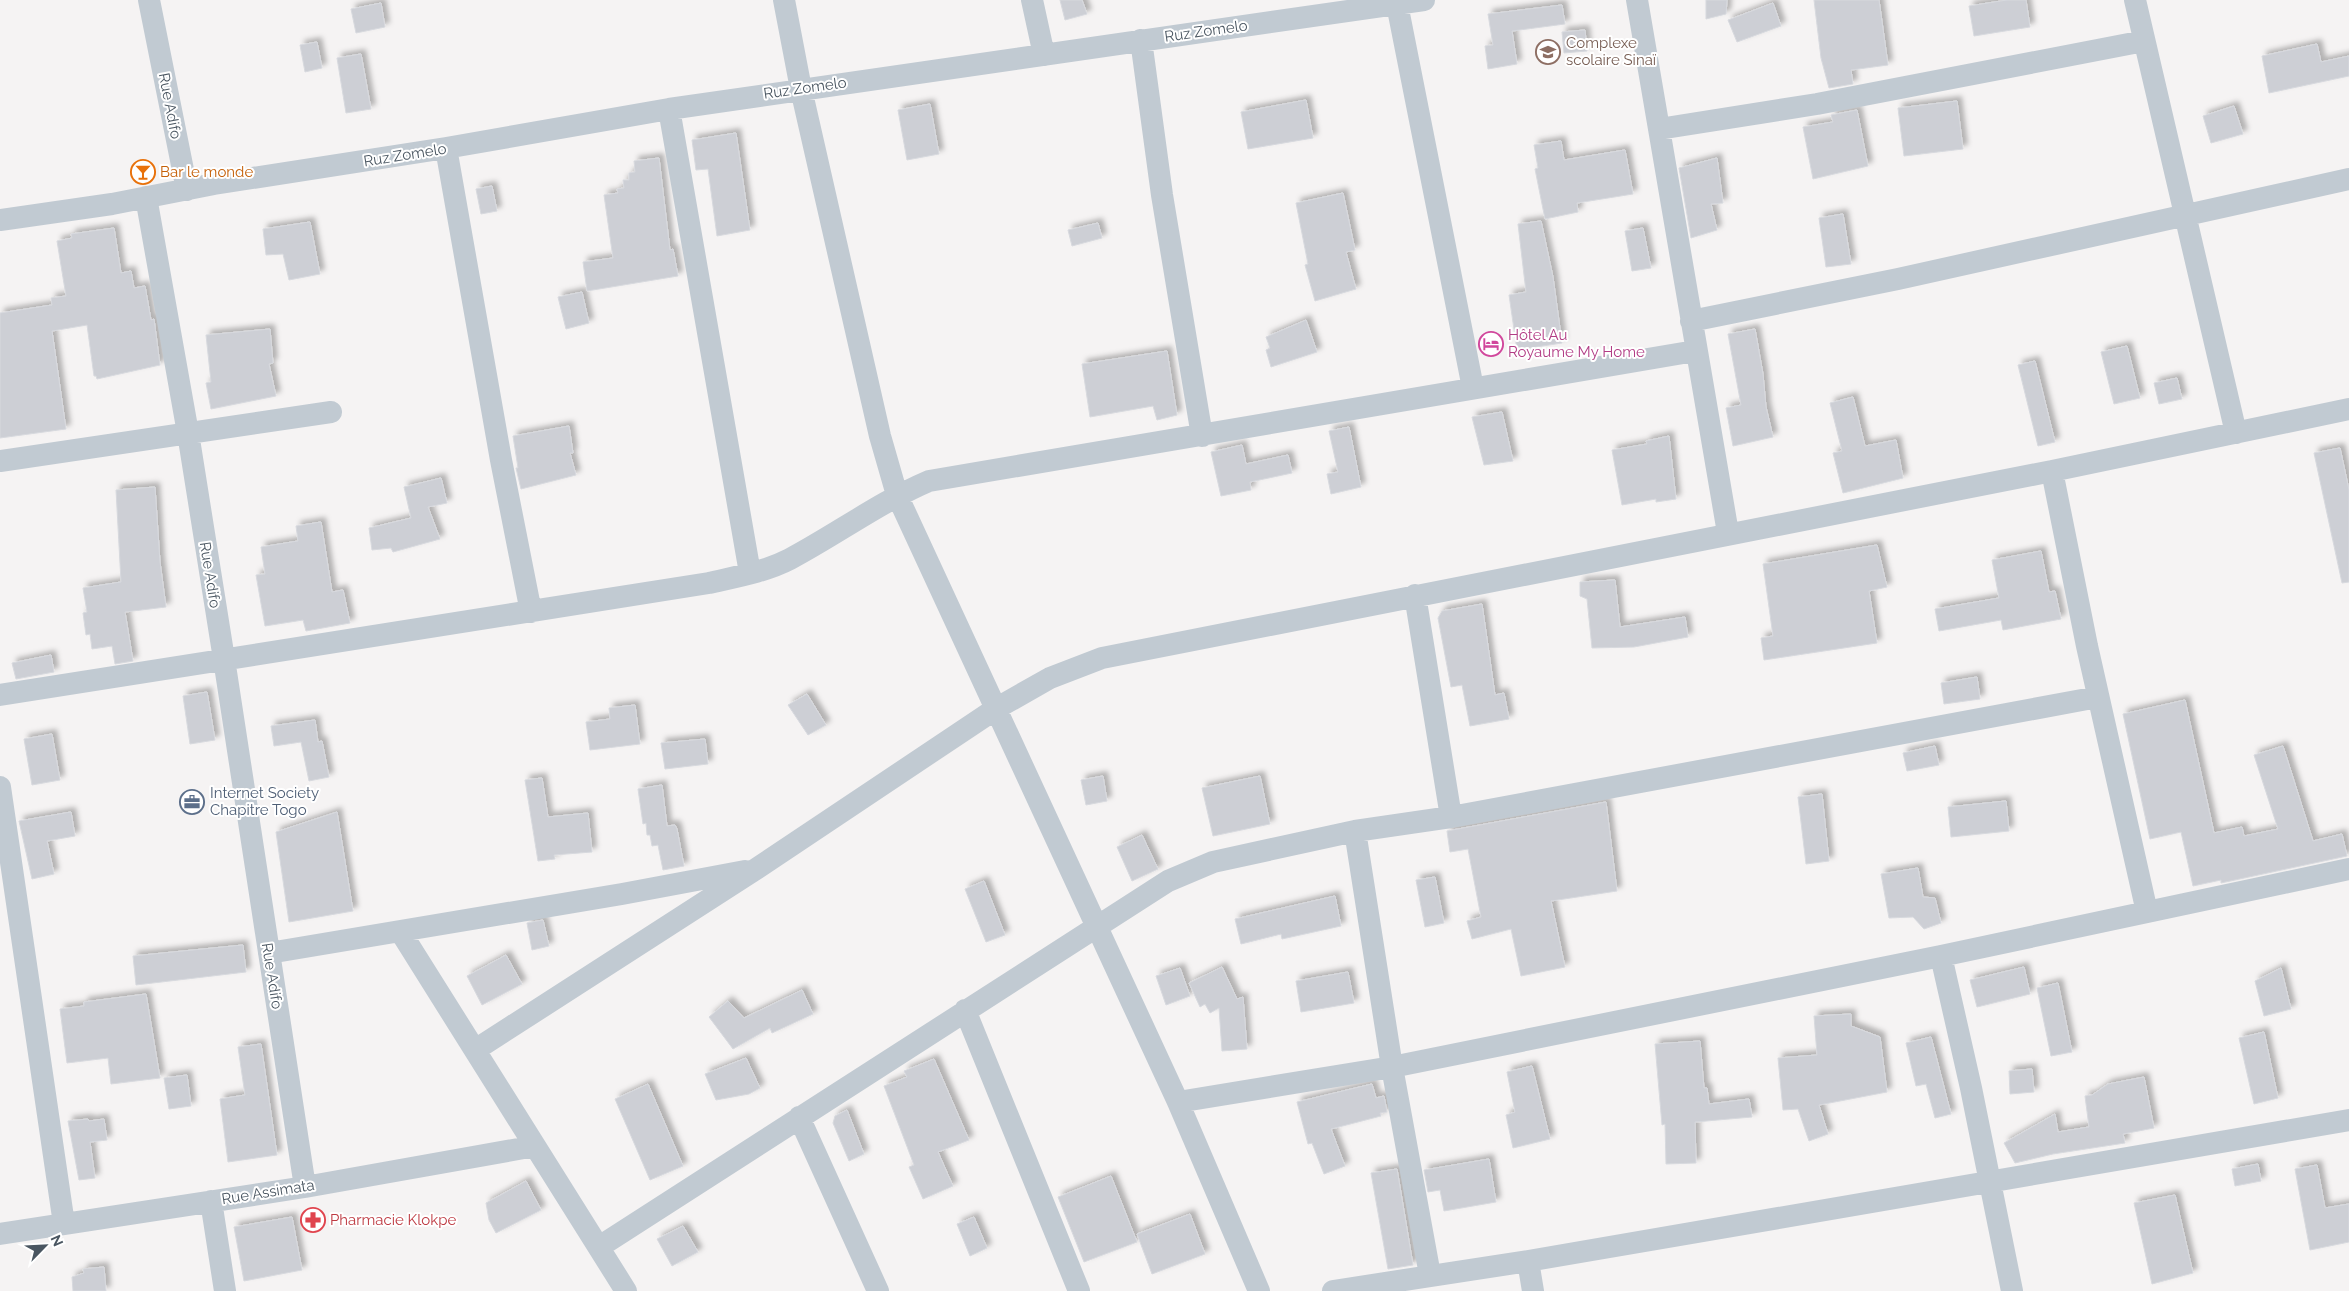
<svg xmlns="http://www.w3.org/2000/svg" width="2349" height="1291" viewBox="0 0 2349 1291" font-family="Raleway,sans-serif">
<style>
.building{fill:#cdcfd5;stroke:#d7d9de;filter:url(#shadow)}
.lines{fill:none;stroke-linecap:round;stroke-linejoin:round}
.minor{stroke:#c1cad2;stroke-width:22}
.labels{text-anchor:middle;stroke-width:4;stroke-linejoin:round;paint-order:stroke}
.street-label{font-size:15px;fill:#4a5661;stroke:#fff}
.education-label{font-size:15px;fill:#785e54;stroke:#fff;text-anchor:start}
.food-label{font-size:15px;fill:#c56008;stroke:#fff;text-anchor:start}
.hotel-label{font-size:15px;fill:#b23c85;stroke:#fff;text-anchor:start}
.service-label{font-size:15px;fill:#4e5e75;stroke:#fff;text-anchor:start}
.health-label{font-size:15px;fill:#be3a42;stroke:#fff;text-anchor:start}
</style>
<defs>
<filter id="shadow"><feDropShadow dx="4.5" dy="-4.5" stdDeviation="2.5" flood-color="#0004"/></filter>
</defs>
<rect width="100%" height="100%" fill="#f5f3f3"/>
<path class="building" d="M1060,0H1082L1087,14L1065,20Z
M1706,0H1727L1726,14L1706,19Z
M1814,0H1879L1888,65L1851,70L1853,84L1829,88L1821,58Z
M2007,0H2026L2030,27L1974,36L1969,6Z
M381,3L385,27L356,33L351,9Z
M1773,3L1781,26L1737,42L1728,20Z
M1562,5L1565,24L1512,31L1517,64L1488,69L1485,46L1493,45L1488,14Z
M1585,30L1587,51L1564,53L1562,32Z
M317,42L322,68L305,72L300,45Z
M2317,44L2321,62L2349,56V76L2269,93L2262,56Z
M361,54L371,109L346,113L337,58Z
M1306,100L1313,138L1248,149L1241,112Z
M1957,101L1963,149L1904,156L1898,108Z
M930,104L939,154L907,160L898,110Z
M2234,106L2243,134L2211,143L2203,116Z
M1857,110L1868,166L1813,179L1803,127L1833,122L1831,115Z
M736,133L750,230L717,236L708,169L696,170L692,140Z
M1561,141L1564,160L1625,150L1633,194L1577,203L1578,212L1545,219L1535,169L1538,168L1534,145Z
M659,158L670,250L673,249L678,276L587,291L583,262L613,258L604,195L618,193L617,189L624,188L623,180H629V173L635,172L634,161Z
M1717,158L1723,203L1711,204L1717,230L1691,238L1679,168Z
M492,186L497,211L481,214L476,189Z
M1343,193L1355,250L1346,252L1356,289L1315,301L1305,265L1308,264L1296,203Z
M1843,214L1851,264L1826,267L1819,218Z
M1541,221L1553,277L1562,343L1517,350L1509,295L1526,292L1518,224Z
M310,222L320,274L289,280L283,254L266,255L263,229Z
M1098,223L1102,238L1072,246L1068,230Z
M114,228L121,273L131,271L134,288L145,286L151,320L154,319L160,365L97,379L96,376H94L87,325L52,331L66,429L0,438V313L52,305L51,298L66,296L57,241L72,238L71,234Z
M1643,228L1651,268L1632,271L1625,231Z
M582,292L589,323L566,329L558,297Z
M1306,320L1317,352L1271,367L1266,350L1270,348L1266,337Z
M270,329L273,363L269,364L276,396L211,409L206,383L211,382L206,335Z
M1755,329L1763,374L1766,407L1773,437L1733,446L1726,408L1741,405L1728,334Z
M2127,346L2140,398L2114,404L2101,352Z
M1167,351L1177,415L1157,420L1153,406L1090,417L1082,364Z
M2035,361L2055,442L2038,446L2018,365Z
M2177,378L2182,399L2159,404L2154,383Z
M1853,397L1865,446L1896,440L1903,478L1843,493L1833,453L1842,451L1830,403Z
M1502,412L1513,461L1484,465L1472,417Z
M569,426L573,453H570L576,475L521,489L516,468H518L513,436Z
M1349,427L1361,487L1331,494L1327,474L1338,472L1329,431Z
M1669,436L1676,499L1656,502V499L1622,505L1612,450L1647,444L1646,441Z
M1242,445L1246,464L1288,455L1292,473L1250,482L1251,490L1221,496L1211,452Z
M2340,448L2349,490V582L2342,583L2314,453Z
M441,478L447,503L428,507L440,539L393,552L391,548L372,550L369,528L411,518L404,487Z
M155,487L160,562L166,607L125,612L133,661L115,664L112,646L92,649L90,634L86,635L83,613L87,612L83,588L121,582L116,490Z
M321,522L332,592L343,590L350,623L306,631L303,620L265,626L256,575L265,574L261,547L298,541L296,526Z
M1877,545L1887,587L1869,591L1877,643L1764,660L1761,638L1773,636L1763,564Z
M2041,551L2049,592L2055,591L2061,619L2003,630L2001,620L1939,631L1935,609L1999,598L1992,560Z
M1615,580L1620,627L1685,617L1688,637L1634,647L1592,648L1587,599L1580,596V582Z
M1482,604L1495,695L1504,693L1509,719L1470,726L1462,685L1451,687L1438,618L1442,611Z
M51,655L54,672L16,679L12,663Z
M1977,677L1980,699L1944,704L1941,683Z
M207,692L215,740L190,744L183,696Z
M807,694L826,725L808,735L788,705Z
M2185,700L2214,833L2242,827L2244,836L2278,829L2254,755L2283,746L2313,841L2342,834L2347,856L2221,883V880L2193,886L2181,832L2150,839L2123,714Z
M635,705L640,744L590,750L586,722L610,719L609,708Z
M315,720L318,742L322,741L329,777L309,781L301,742L274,746L271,726Z
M52,734L60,780L32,785L24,739Z
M705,739L708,764L665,769L661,743Z
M1935,746L1939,765L1907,771L1903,753Z
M1103,776L1107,801L1086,805L1081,780Z
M1260,776L1270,824L1213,836L1202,788Z
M542,778L548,817L588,813L592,852L554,855L555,859L538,861L525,780Z
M662,785L667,826L675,825L677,829L684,866L663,870L658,845L652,846L650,835H647L646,823L643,824L638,789Z
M1822,794L1829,861L1806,864L1798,797Z
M2006,801L2009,831L1951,837L1948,807Z
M1606,802L1617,891L1551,901L1565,967L1521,976L1511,929L1472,939L1467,921L1481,917L1468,849L1450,852L1447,831Z
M71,812L75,836L47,841L54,874L32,879L19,821Z
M337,812L353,911L289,922L276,832Z
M1142,835L1158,869L1132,881L1117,847Z
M1918,868L1923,897L1935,898L1941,923L1924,929L1913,917L1889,918L1881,874Z
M1435,877L1444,923L1425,927L1416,880Z
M984,881L1005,935L986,942L965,889Z
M1335,896L1341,926L1282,939L1281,934L1241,944L1235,919Z
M543,920L549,946L532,950L527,923Z
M243,945L246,972L136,985L133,956Z
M506,955L522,984L482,1005L467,976Z
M1222,967L1237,999L1243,997L1247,1049L1222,1051L1219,1008L1210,1013L1205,1004L1200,1007L1189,983Z
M2024,967L2030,994L1977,1007L1970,980Z
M1180,968L1190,996L1166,1005L1156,976Z
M2281,968L2291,1009L2264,1016L2255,981Z
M1348,972L1354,1003L1301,1012L1296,981Z
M2058,983L2072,1052L2051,1056L2037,988Z
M802,990L813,1014L772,1033L770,1028L733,1049L709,1017L728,1001L744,1018Z
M146,994L160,1078L111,1084L108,1058L67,1063L60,1009L84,1006V1002Z
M1851,1014V1026L1880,1037L1887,1092L1819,1105L1828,1134L1809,1141L1798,1109L1783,1110L1778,1058L1817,1055L1814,1016Z
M2264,1032L2278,1098L2254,1104L2239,1038Z
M1931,1037L1951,1114L1935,1118L1926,1084L1916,1086L1906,1043Z
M1700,1041L1704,1088H1707L1709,1104L1749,1099L1752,1117L1695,1122L1696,1163L1666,1164L1665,1124L1662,1125L1655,1044Z
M261,1044L277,1155L228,1162L220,1099L245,1095L238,1047Z
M746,1058L760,1088L749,1094L716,1100L705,1074Z
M934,1059L969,1140L938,1152L953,1186L923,1199L909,1167L914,1165L884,1086L907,1077L904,1071Z
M1532,1066L1550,1139L1513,1148L1506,1115L1515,1112L1507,1072Z
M2032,1069L2034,1092L2010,1094L2009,1071Z
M187,1075L191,1106L169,1109L164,1078Z
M2144,1077L2154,1128L2123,1134L2125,1143L2053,1154L2015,1163L2004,1143L2055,1114L2058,1132L2089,1127L2085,1096L2092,1095L2108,1084Z
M648,1084L683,1166L650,1180L615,1099Z
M1372,1084L1376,1098L1384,1096L1387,1112L1380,1113L1381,1116L1331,1129L1345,1166L1324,1174L1312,1143L1308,1144L1297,1102Z
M847,1110L864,1154L849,1161L833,1123L835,1116Z
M88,1119L89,1121L104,1119L107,1140L90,1142L95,1178L79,1180L68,1121Z
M1489,1159L1496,1202L1444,1211L1440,1190L1428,1192L1424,1170Z
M2258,1164L2261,1181L2235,1186L2232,1169Z
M2317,1165L2325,1208L2349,1204V1242L2310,1250L2295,1169Z
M1397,1169L1413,1265L1388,1269L1371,1173Z
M1111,1176L1137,1242L1084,1262L1058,1197Z
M526,1181L541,1210L496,1233L489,1220L486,1203Z
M2175,1195L2193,1273L2152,1284L2134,1203Z
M1190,1214L1205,1254L1152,1274L1137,1234Z
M292,1217L302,1270L244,1281L234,1227Z
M974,1217L987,1248L970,1256L957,1224Z
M683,1226L698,1252L672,1266L657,1239Z
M104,1267L106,1291H73L72,1277L84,1273L83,1269Z"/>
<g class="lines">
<path class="minor" d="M149,0L187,190
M784,0L801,89L880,436L897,495L1178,1102L1259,1291
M1032,0L1044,55
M1637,0L1728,533
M2135,0L2236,433
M1397,4L1473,388
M1141,40L1162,195L1202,436
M669,109L750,573
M1659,129L1817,104L2144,41
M446,148L501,460L531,612
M146,197L188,433L224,659L305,1187
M0,220L112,204L214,184L446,148L669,109L1424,0
M1691,321L1898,279L2349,179
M0,461L331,412
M2052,471L2087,646L2147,912
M1415,595L1451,817
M0,695L709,583C735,577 765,572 790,559C837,534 880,502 929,481L1695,351
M0,787L64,1224
M1355,831L1392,1067L1430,1275
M400,931L626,1291
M269,953L622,894L745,871
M1941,956L1971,1088L2012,1291
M965,1010L1079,1291
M475,1050L756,869L997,708L1050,678L1102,658L2052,471L2349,409
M1178,1102L1392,1067L1941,956L2349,869
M799,1117L878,1291
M211,1201L225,1291
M0,1234L305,1187L535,1146
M599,1247L1168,881L1213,862L1355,831L1451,817L2098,697
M1528,1261L1533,1291
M1333,1291L1528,1261L2349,1120"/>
</g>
<defs>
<symbol id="school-ring" viewBox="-11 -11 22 22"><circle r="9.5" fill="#fff" stroke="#8d6e63" stroke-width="1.5"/><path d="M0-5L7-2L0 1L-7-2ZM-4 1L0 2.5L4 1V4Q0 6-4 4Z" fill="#8d6e63"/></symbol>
<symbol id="bar-ring" viewBox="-11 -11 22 22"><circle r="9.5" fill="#fff" stroke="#e8710a" stroke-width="1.5"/><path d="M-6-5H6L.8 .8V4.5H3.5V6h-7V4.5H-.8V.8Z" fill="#e8710a"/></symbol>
<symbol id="hotel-ring" viewBox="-11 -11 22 22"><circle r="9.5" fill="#fff" stroke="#d1479c" stroke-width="1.5"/><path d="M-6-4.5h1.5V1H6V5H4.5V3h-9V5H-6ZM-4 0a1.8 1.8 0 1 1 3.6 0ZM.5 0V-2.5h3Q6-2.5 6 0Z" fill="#d1479c"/></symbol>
<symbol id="office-ring" viewBox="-11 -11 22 22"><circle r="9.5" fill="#fff" stroke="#5c6f8a" stroke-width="1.5"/><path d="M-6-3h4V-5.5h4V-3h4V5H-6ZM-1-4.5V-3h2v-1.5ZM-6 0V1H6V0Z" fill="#5c6f8a"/></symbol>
<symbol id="pharmacy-ring" viewBox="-11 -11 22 22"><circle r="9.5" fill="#fff" stroke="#e0444e" stroke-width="1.5"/><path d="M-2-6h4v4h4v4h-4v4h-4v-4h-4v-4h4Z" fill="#e0444e"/></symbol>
</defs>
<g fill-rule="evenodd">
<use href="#school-ring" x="1534" y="38" width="28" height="28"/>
<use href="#bar-ring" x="129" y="158" width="28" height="28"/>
<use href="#hotel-ring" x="1477" y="330" width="28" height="28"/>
<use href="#office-ring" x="178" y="788" width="28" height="28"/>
<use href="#pharmacy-ring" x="299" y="1206" width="28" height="28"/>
</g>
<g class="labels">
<g class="street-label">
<text transform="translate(1206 31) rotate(-8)" y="5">Ruz Zomelo</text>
<text transform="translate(805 88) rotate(-8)" y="5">Ruz Zomelo</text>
<text transform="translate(170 106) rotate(79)" y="5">Rue Adifo</text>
<text transform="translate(405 155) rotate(-9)" y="5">Ruz Zomelo</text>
<text transform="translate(210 575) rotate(81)" y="5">Rue Adifo</text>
<text transform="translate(272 976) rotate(81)" y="5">Rue Adifo</text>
<text transform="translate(268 1192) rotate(-9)" y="5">Rue Assimata</text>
</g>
<g class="education-label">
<text x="1566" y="48">Complexe<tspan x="1566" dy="17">scolaire Sinaï</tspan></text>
</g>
<g class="food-label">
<text x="160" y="177">Bar le monde</text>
</g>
<g class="hotel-label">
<text x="1508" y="340">Hôtel Au<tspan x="1508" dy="17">Royaume My Home</tspan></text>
</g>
<g class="service-label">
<text x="210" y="798">Internet Society<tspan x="210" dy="17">Chapitre Togo</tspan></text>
</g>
<g class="health-label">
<text x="330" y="1225">Pharmacie Klokpe</text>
</g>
</g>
<g transform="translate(45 1246) rotate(66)" stroke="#ffffff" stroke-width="4" paint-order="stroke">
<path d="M0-4L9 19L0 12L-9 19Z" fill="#4a5661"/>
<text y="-8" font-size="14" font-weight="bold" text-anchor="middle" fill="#4a5661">N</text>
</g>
</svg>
